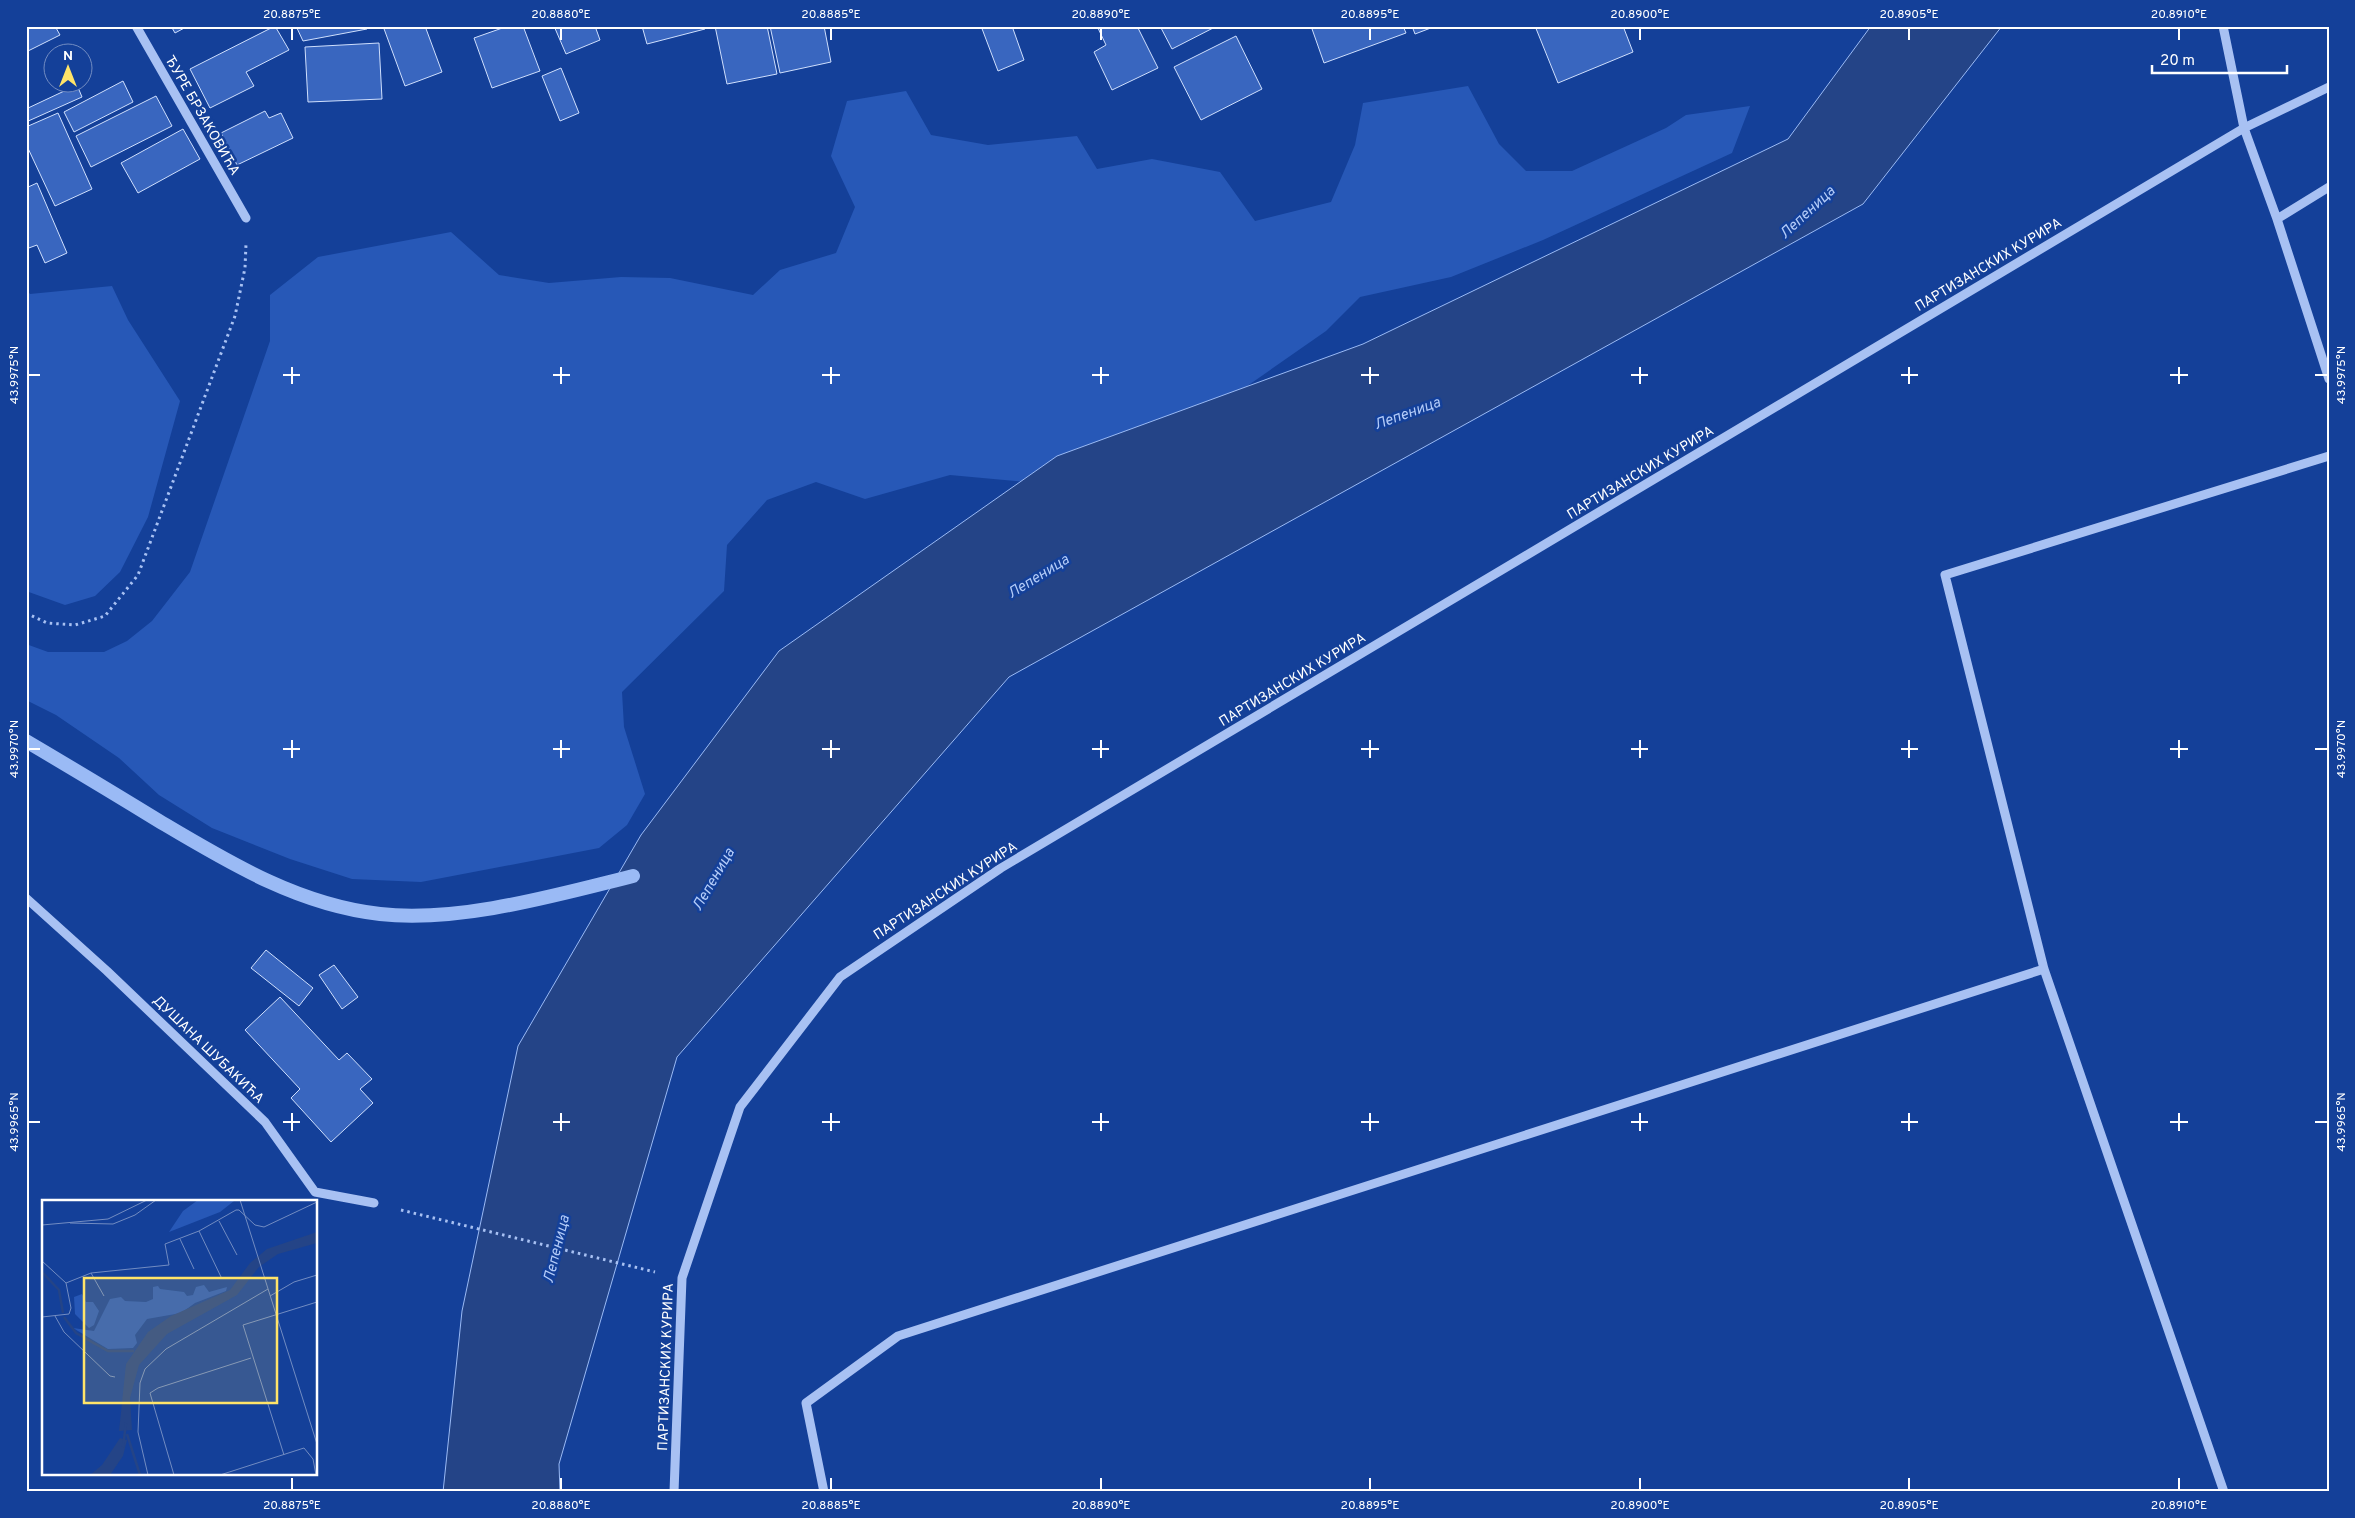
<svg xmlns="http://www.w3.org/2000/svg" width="2355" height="1518" viewBox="0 0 2355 1518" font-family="Overpass,sans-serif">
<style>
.green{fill:#2758b7}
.water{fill:#244487;stroke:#9abaf5}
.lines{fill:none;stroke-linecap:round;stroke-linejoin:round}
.stream{stroke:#9abaf5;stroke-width:14}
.building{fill:#3966bf;stroke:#cfdffd}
.path{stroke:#a8c1f3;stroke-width:3;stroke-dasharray:2.5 4;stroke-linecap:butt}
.minor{stroke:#a8c1f3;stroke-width:9}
.ticks{fill:none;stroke:#fff;stroke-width:2}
.labels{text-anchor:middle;stroke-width:5;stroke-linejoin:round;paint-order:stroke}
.street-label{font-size:14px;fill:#fff;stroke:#144099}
.water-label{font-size:15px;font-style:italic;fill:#b4ccf9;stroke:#144099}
.inset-river{fill:none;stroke:#244487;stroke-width:2.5}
.inset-road{fill:none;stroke:#728cc2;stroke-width:1}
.view{fill:#ffe469;fill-opacity:0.15;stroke:#ffe469;stroke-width:2.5}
.inset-edge{fill:none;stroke:#fff;stroke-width:2.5}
.neatline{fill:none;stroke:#fff;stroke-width:2}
.ticks-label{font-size:12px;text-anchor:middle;fill:#fff}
</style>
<rect width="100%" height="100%" fill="#144099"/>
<path class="green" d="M1468,86L1499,144L1526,171H1572L1666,128L1686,115L1750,106L1732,153L1543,240L1451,277L1360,297L1326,331L1187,428L1026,482L950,475L865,499L816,482L767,500L727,545L724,591L622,692L624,727L645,794L627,825L599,848L421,882L352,879L290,859L212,828L159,795L119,758L56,715L26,700V644L48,652H104L127,641L152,621L190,572L270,341V295L318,257L451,232L499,275L549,283L621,277L670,278L753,295L780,270L836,253L855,207L831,156L847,101L906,91L931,135L988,145L1077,136L1097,169L1152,159L1220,172L1255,221L1331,202L1355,145L1363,103Z
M112,286L128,320L180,401L148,517L120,572L95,596L65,605L26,591V289L30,294Z"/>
<path class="water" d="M1871,26H2002L1863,204L1009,677L677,1057L559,1464L560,1492H443L462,1311L518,1046L641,835L779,651L1057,456L1363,344L1788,139Z"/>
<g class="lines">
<path class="stream" d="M26,741C70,767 115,794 159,821C228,862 298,905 380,914C459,923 556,895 633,876"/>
</g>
<path class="building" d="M26,26H55L60,35L26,52Z
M171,26H188L175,33Z
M275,26L289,50L246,72L254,86L210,108L190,69Z
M296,26H366L367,29L303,41Z
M383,26H425L442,72L405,86Z
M508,26H523L540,71L492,88L474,38Z
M554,26H595L600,40L566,54Z
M642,26H705V29L647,44Z
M715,26H767L777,74L727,84Z
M770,26H824L831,62L780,73Z
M981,26H1012L1024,60L998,71Z
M1097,26H1137L1158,68L1112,90L1094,52L1106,45Z
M1160,26H1217L1172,49Z
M1311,26H1403L1406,33L1324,63Z
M1412,26H1436L1415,34Z
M1535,26H1623L1633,52L1558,83Z
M1236,36L1262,89L1201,120L1174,67Z
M379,43L382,99L308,102L305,47Z
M561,68L579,113L560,121L542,76Z
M123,81L133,102L74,132L64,112Z
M77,85L82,97L26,122V109Z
M156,96L172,126L91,167L76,136Z
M265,111L269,118L281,113L293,138L237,165L221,133Z
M58,113L92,189L55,206L26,144V127Z
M183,129L200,159L138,193L121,163Z
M37,183L67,253L45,263L37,245L26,249V188Z
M266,950L313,988L299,1006L251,968Z
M334,965L358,997L342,1009L319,975Z
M280,997L339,1060L347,1053L372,1079L360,1089L373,1103L331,1142L291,1098L300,1089L245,1030Z"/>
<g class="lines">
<path class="path" d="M26,613L47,623L75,625L105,616L138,575L235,316L245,268L246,244
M401,1210L655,1272"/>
<path class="minor" d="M136,26L246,218
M2223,26L2244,128L2277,219L2329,379
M2277,219L2329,187
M26,898L107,971L265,1122L315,1192L374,1203
M674,1492L682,1278L740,1107L840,977L1001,868L2244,128L2329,87
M824,1492L806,1403L898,1336L2044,969
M2224,1492L2044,969L1945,575L2329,456"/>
</g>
<path class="ticks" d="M292,28V40M561,28V40M831,28V40M1101,28V40M1370,28V40M1640,28V40M1909,28V40M2179,28V40M292,367V384M561,367V384M831,367V384M1101,367V384M1370,367V384M1640,367V384M1909,367V384M2179,367V384M28,375H40M283,375H300M553,375H570M822,375H840M1092,375H1109M1361,375H1379M1631,375H1648M1901,375H1918M2170,375H2188M2315,375H2328M292,740V758M561,740V758M831,740V758M1101,740V758M1370,740V758M1640,740V758M1909,740V758M2179,740V758M28,749H40M283,749H300M553,749H570M822,749H840M1092,749H1109M1361,749H1379M1631,749H1648M1901,749H1918M2170,749H2188M2315,749H2328M292,1113V1131M561,1113V1131M831,1113V1131M1101,1113V1131M1370,1113V1131M1640,1113V1131M1909,1113V1131M2179,1113V1131M28,1122H40M283,1122H300M553,1122H570M822,1122H840M1092,1122H1109M1361,1122H1379M1631,1122H1648M1901,1122H1918M2170,1122H2188M2315,1122H2328M292,1478V1490M561,1478V1490M831,1478V1490M1101,1478V1490M1370,1478V1490M1640,1478V1490M1909,1478V1490M2179,1478V1490"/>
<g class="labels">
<g class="street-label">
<text transform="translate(203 115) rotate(60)" y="5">ЂУРЕ БРЗАКОВИЋА</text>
<text transform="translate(1988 264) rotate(-31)" y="5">ПАРТИЗАНСКИХ КУРИРА</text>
<text transform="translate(1640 472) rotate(-31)" y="5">ПАРТИЗАНСКИХ КУРИРА</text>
<text transform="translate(1292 679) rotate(-31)" y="5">ПАРТИЗАНСКИХ КУРИРА</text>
<text transform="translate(945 890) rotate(-33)" y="5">ПАРТИЗАНСКИХ КУРИРА</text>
<text transform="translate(209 1049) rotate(44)" y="5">ДУШАНА ШУБАКИЋА</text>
<text transform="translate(665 1367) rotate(-88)" y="5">ПАРТИЗАНСКИХ КУРИРА</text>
</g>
<g class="water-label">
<text transform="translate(1807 212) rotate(-43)" y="5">Лепеница</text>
<text transform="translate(1407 413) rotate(-20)" y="5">Лепеница</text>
<text transform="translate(1038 576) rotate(-32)" y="5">Лепеница</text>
<text transform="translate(713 879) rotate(-60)" y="5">Лепеница</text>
<text transform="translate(556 1249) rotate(-76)" y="5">Лепеница</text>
</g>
</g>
<g transform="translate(42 1200)">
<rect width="275" height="275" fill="#144099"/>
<path d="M167,0L192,1L178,12L127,32L141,11L156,0ZM162,85L167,92L185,87L184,91L153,103L139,113L105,119L93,135L95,143L91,148L66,149L31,128L52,131L68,99L79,97L83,101L104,102L111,99V87L116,86L118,89L142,92L145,96L151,95L154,87ZM40,94L44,102H51L57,111L52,125L47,128L33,114L32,97Z" fill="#2758b7"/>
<path d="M275,32V43L236,54L217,67L195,95L125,134L97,165L88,198L90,230L77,231L84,164L106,132L129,116L188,90L208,63L225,49ZM78,238L85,240L81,256L68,275H48L60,265Z" fill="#244487"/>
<path class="inset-river" d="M0,72L17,90L21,113M22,117L34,133L66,151H92M85,234L98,275M81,247L84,223"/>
<path class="inset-road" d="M198,0L275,244M177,21L195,55M28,23L71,24L93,15L114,0M0,25L66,19L105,0M157,31L180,79M138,39L152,69M0,61L24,83L29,108L27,114L0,117M49,73L62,96M24,83L49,73L127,65L123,44L157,31L194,10H197L213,25L222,27L275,2M228,96L252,82L275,75M13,116L22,132L68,176L73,177M242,255L201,125L275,102M106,275L96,232L98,183L103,169L124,149L226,89M132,275L108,193L116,188L209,158M178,275L262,248L271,259L274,275"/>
<path class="view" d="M42,78H235V203H42Z"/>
<rect width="275" height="275" class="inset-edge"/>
</g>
<rect width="2355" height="1518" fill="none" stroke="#144099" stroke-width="55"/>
<g transform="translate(68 68)"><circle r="24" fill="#144099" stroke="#728cc2"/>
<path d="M0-4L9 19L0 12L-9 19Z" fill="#ffe469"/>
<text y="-8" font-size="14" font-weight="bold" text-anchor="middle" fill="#ffffff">N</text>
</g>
<path d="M2152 65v8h135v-8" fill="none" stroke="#ffffff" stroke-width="2.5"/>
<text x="2160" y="65" font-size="15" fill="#ffffff" stroke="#144099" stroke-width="4" paint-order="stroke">20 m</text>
<rect x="28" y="28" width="2300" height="1462" class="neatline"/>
<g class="ticks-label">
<text x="292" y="18">20.8875°E</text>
<text x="561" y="18">20.8880°E</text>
<text x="831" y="18">20.8885°E</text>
<text x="1101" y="18">20.8890°E</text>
<text x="1370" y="18">20.8895°E</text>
<text x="1640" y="18">20.8900°E</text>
<text x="1909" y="18">20.8905°E</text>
<text x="2179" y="18">20.8910°E</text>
<text transform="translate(14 375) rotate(-90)" y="4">43.9975°N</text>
<text transform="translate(2341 375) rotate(-90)" y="4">43.9975°N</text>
<text transform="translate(14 749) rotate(-90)" y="4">43.9970°N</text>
<text transform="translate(2341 749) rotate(-90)" y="4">43.9970°N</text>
<text transform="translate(14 1122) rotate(-90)" y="4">43.9965°N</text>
<text transform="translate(2341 1122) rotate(-90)" y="4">43.9965°N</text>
<text x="292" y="1509">20.8875°E</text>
<text x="561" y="1509">20.8880°E</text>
<text x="831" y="1509">20.8885°E</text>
<text x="1101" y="1509">20.8890°E</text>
<text x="1370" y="1509">20.8895°E</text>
<text x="1640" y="1509">20.8900°E</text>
<text x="1909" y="1509">20.8905°E</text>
<text x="2179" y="1509">20.8910°E</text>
</g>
</svg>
